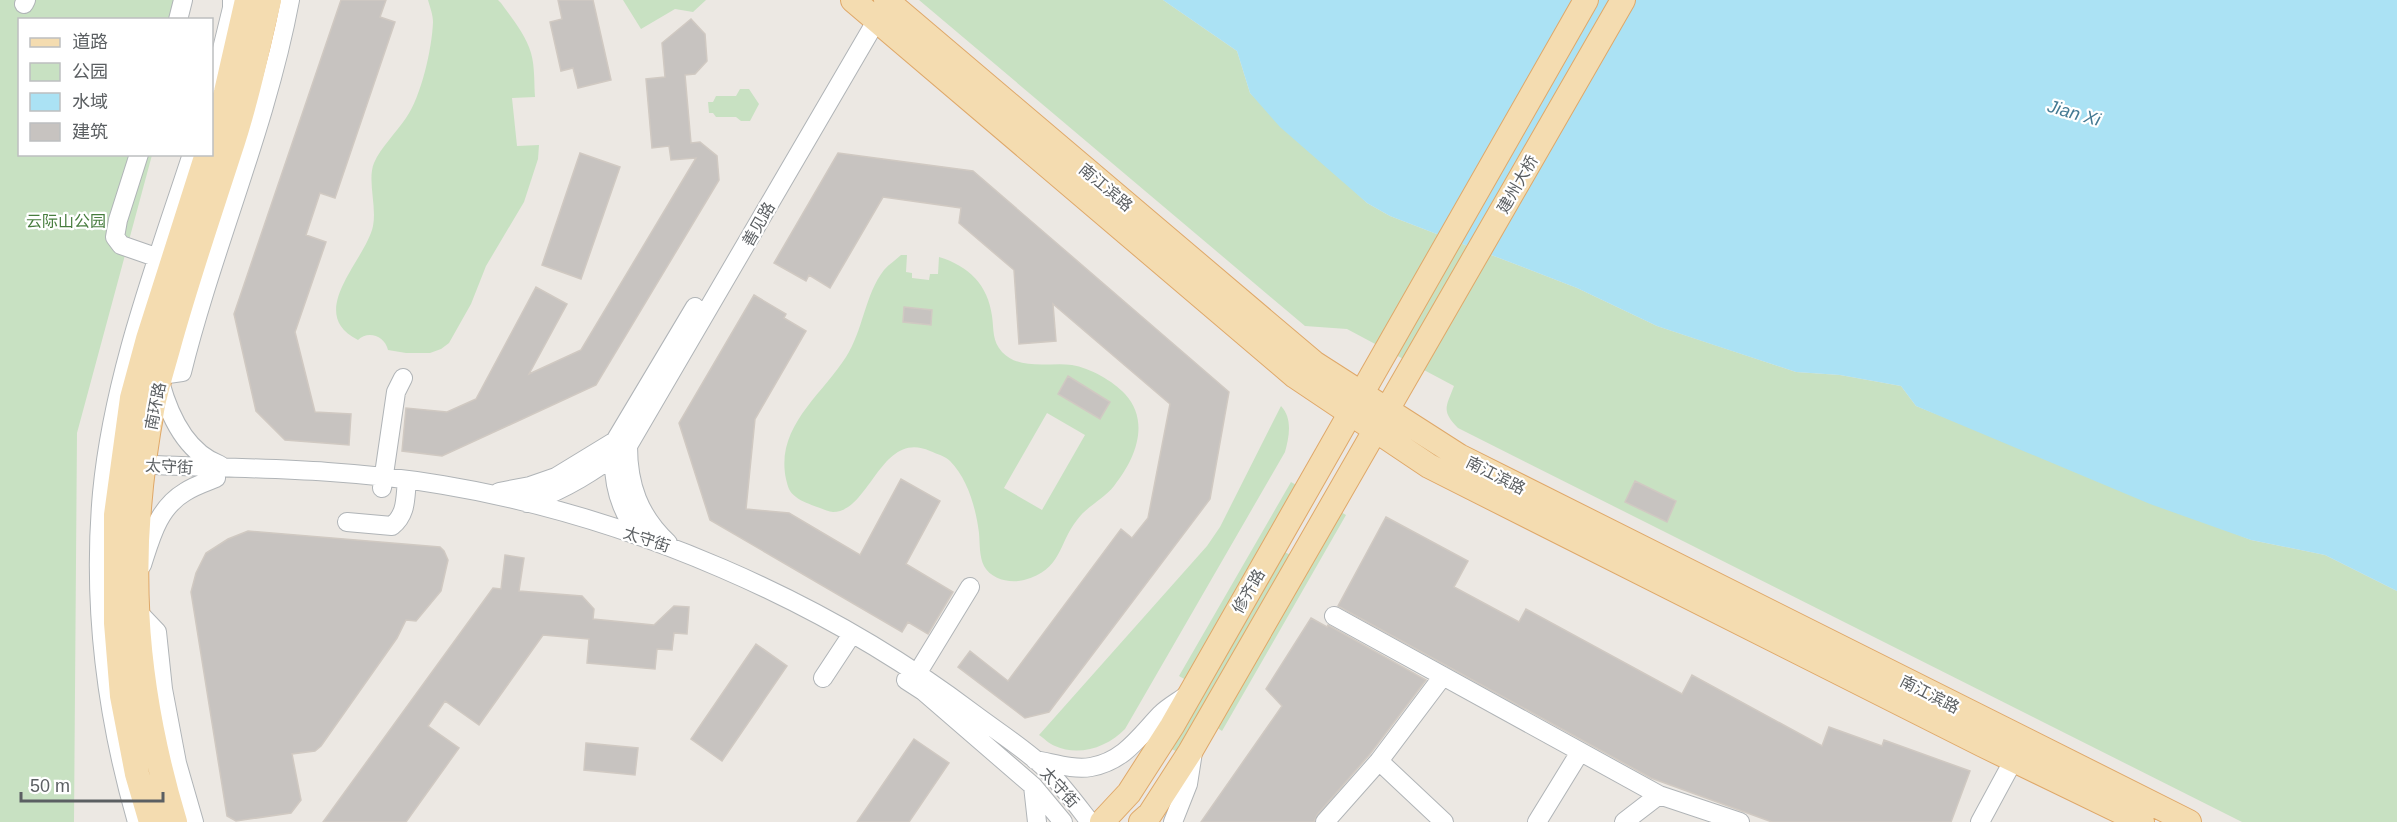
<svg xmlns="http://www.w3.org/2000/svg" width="2397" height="822" viewBox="0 0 2397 822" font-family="Helvetica,'Noto Sans SC',sans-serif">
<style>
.green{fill:#c8e1c2;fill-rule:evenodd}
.water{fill:#abe2f4}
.building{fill:#c7c3c0;stroke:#d0c9c2;stroke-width:1.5}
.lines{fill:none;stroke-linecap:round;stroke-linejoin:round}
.minor-casing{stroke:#b0b4b7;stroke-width:20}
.major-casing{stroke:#dfa869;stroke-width:26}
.minor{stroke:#fff;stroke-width:18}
.major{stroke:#f4dcb0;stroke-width:24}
.labels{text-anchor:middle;stroke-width:4.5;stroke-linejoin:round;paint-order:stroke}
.street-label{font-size:16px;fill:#5b5f62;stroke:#fff}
.park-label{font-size:16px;fill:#487d3f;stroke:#fff}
.water-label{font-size:18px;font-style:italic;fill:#457a93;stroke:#fff}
</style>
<rect width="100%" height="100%" fill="#ece8e3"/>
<path class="green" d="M0,0H188L184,19L20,20V154L152,155L77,433L74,822H0Z
M428,0H498L501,3C511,17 526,35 531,53C535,67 534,83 535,97L512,98L517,146L539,145L538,159L524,202L486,266L471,304L449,343L441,349L430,353H406L388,350C385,336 368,330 358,340C304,313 366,260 373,226C377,206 367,180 374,163C381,147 396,133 406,118C421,97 432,49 433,22C433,15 430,7 428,0Z
M623,0H706L693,12L675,9L641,29Z
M919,0H1163L1237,51L1250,93L1367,203L1390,216L1577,288L1657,326L1796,372L1840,375L1901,386L1916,406L2251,540L2325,555L2397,591V822H2242L1458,428C1441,411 1446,407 1454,386L1347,329L1305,326Z
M740,89H749L759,104L750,121H741L736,117H716L713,113H709L708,102H713L716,96H736Z
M901,255H907L906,272L912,273V278L929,280L930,274H938L939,257C969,266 988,285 992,316C994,330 992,341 1002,352C1020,371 1050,362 1072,365C1090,368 1113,381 1125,394C1151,422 1135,460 1114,486C1104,499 1087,506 1077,520C1058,544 1062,570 1024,580C1010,584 991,579 984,566C979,556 980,544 979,533C976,509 968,479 950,461C945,456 937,454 930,451C881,429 870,512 833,512C828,512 821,508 817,507C810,504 802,502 796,497C789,492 788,487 786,479C775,427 822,395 846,357C863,331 865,294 884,270C889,264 896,260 901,255ZM1047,413L1085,435L1042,510L1004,488Z
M1281,406C1293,419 1289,437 1285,452L1125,729C1108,747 1079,757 1055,746C1049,744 1044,738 1039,735L1207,546L1220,527Z
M1291,482L1298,486L1186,680L1179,676Z
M1339,511L1346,515L1222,731L1216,727Z
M1282,551L1291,555L1178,752L1169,748Z"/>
<path class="water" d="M1163,0H2397V591L2325,555L2251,540L2150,504L1916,406L1901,386L1840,375L1796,372L1714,345L1657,326L1577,288L1390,216L1367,203L1280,127L1250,93L1237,51Z"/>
<path class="building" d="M341,0H386L380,17L395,22L335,198L320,193L306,235L326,242L295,332L315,412L351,414L349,445L285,440L256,411L234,314Z
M558,0H593L611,80L578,88L573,68L561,71L550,22L562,19Z
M691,19L705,34L707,61L695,74L685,75L691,143L700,142L717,156L719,180L596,385L442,456L402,451L406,408L447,412L476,399L536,287L567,304L529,374L581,350L696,158L671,160L669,146L652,148L646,79L665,77L662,43Z
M580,153L620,167L581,279L542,265Z
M838,153L973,171L1229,392L1210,499L1049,712L1025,718L958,667L970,651L1008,681L1121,529L1132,538L1148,518L1170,404L1053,304L1056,341L1019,344L1014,270L959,223L961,208L883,197L830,288L809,275L806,281L774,263Z
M754,295L786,314L784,318L806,331L755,419L746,509L789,513L860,555L901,479L940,501L906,564L953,592L928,634L908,622L902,632L710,520L679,423Z
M904,307L932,310L931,325L903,322Z
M1068,376L1110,402L1100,419L1058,394Z
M1635,481L1676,501L1667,522L1625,502Z
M1386,517L1468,561L1454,587L1519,622L1526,609L1682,694L1692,675L1822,746L1829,727L1882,746L1884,740L1970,771L1951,822H1772L1651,778L1338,606Z
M248,531L440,547L444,551L448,560L441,591L416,621L406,620L397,638L321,746L315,751L292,754L301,800L291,813L236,821L227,816L191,592L196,573L206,553L228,539Z
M505,555L524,558L519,591L582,596L594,609L593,619L654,625L674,606L689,607L687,634L674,633L672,650L657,649L655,669L587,663L589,639L543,635L479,725L445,701L428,726L459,748L406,822H323L493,588L501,589Z
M1311,618L1327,627L1328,625L1426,680L1370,754L1317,815L1314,822H1201L1282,706L1266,689Z
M756,644L787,666L722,761L691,739Z
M914,739L949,763L909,822H857Z
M586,743L638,748L635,775L584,770Z"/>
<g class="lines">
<defs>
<path id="minor" d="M24,4L26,0
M178,20L183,0
M212,90L232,8V0
M139,154L118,220L115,237L121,245L167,261
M161,375L182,372C213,247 266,128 290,0
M160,382C169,415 185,452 220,465
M628,446C628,485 639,516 668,543
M614,449C612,482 619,512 642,537
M131,464C235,469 339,467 443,485C629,516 824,600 974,714C998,732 1025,749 1046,769C1062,785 1076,804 1090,822
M382,488L396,392L403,378
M499,492L530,486L556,477L615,441L695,307
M527,503C565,490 596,470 628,446L882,11
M347,522L392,526C407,514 405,498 407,480
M142,565C151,537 158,508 185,492C194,486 206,482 216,478
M137,611L157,632L163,689L177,763L194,822
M1334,616L1659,795L1740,822
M823,678L852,634
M906,680L923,691L1033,786L1063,822
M912,682L970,587
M1035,760C1053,763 1073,770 1091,767C1124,761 1139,737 1161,714C1168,707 1179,701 1187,695
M1379,761L1444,822
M1033,786L1037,822
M137,822C106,715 92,605 102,493C113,377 156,264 192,154
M1173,822L1188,784L1193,752
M1325,822L1379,761L1443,676
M1537,822L1580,752
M1624,822L1659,795
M1980,822L2019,750"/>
<path id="major" d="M853,0L1295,376L1429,466L1983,745L2142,822
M886,0L1314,363L1459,456L2189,822
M212,141L226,92L247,0
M151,822L137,774L122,696L116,623V515L132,398L148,339L207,154
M175,822C132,679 125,552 153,405C157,386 163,367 168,349C186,283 208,219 229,154C246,104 257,52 269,0
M1102,822L1129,793L1172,726L1586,0
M1141,822L1150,814L1190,752L1623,0"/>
</defs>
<use href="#minor" class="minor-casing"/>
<use href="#major" class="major-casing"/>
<use href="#minor" class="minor"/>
<use href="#major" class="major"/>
</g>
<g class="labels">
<g class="street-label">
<text transform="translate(1517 184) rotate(-60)" y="6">建州大桥</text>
<text transform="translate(1106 187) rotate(40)" y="6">南江滨路</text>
<text transform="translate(758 224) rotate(-60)" y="6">善见路</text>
<text transform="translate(155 406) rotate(-79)" y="6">南环路</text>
<text transform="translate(169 466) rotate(3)" y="6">太守街</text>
<text transform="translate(1496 475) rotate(27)" y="6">南江滨路</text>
<text transform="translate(647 539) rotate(18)" y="6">太守街</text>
<text transform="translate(1248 591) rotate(-60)" y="6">修齐路</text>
<text transform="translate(1930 694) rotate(27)" y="6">南江滨路</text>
<text transform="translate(1060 787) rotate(48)" y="6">太守街</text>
</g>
<g class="park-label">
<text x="66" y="227">云际山公园</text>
</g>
<g class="water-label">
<text transform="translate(2074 113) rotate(16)" y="6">Jian Xi</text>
</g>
</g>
<rect x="18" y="18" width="195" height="138" fill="#ffffff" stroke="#bdbfc0" stroke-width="1.5"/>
<rect x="30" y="38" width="30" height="9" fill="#f4dcb0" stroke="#bdbfc0" stroke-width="1.5"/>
<text x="72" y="48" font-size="18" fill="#5b5f62">道路</text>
<rect x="30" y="63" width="30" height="18" fill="#c8e1c2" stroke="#bdbfc0" stroke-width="1.5"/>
<text x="72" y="78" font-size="18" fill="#5b5f62">公园</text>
<rect x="30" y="93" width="30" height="18" fill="#abe2f4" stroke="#bdbfc0" stroke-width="1.5"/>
<text x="72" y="108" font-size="18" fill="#5b5f62">水域</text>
<rect x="30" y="123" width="30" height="18" fill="#c7c3c0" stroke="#bdbfc0" stroke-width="1.5"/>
<text x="72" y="138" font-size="18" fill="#5b5f62">建筑</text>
<path d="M21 792v9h142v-9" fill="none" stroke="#5b5f62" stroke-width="3"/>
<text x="30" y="792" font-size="18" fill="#5b5f62" stroke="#ffffff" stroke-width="4.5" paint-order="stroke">50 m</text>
</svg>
